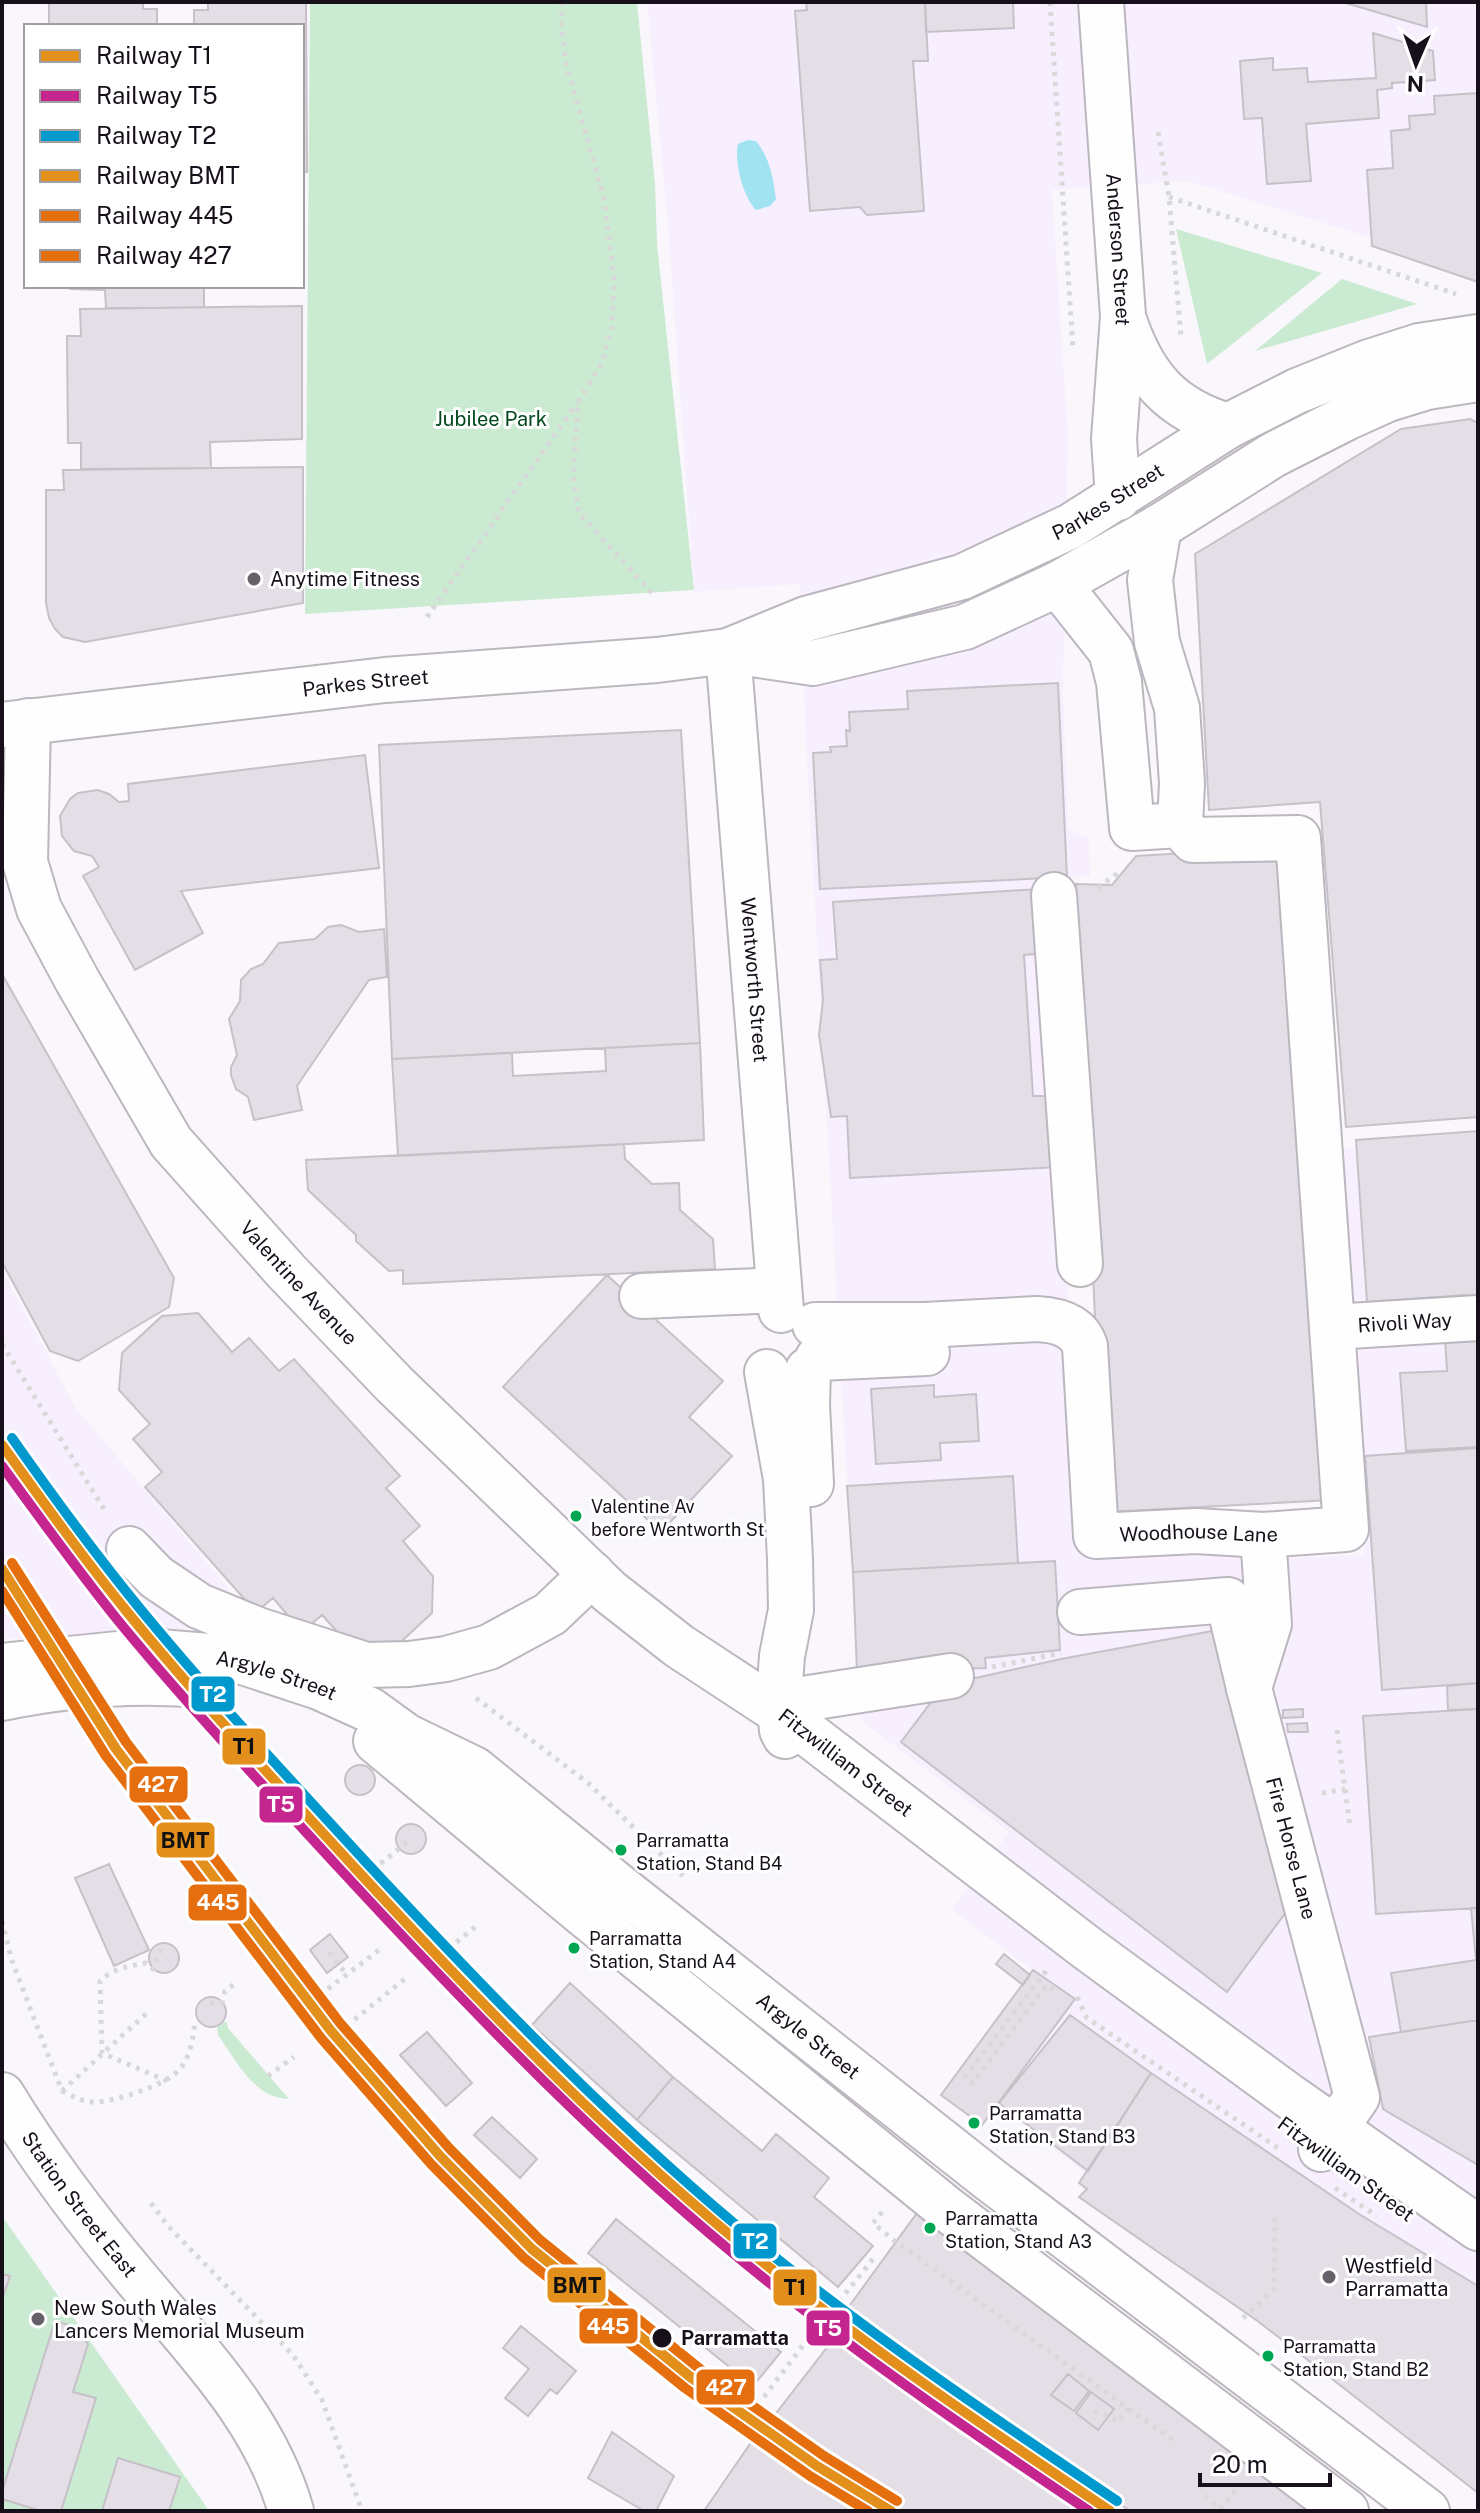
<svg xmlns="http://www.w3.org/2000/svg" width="1480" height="2513" viewBox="0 0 1480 2513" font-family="'Public Sans',sans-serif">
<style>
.built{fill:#f8effe}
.green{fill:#cbead2}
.water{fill:#a2e3f1}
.building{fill:#e4dfe7;stroke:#c6c1c8;stroke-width:2}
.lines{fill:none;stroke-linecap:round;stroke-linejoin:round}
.minor-casing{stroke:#bcb7be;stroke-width:48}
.major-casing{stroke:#bcb7be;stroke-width:48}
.path{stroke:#d9d8d9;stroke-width:5;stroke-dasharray:4 6;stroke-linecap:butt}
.minor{stroke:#fefeff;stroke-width:44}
.major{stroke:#fefeff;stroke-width:44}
.rail-1-casing{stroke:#fff;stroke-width:16}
.rail-2-casing{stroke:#fff;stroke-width:16}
.rail-3-casing{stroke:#fff;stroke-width:16}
.rail-4-casing{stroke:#fff;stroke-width:16}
.rail-5-casing{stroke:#fff;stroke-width:16}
.rail-6-casing{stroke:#fff;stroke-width:16}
.rail-1{stroke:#e28f1c;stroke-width:10}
.rail-2{stroke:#c4258f;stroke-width:10}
.rail-3{stroke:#0098cd;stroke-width:10}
.rail-4{stroke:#e28f1c;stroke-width:10}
.rail-5{stroke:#e56e0f;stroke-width:10}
.rail-6{stroke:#e56e0f;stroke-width:10}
.poi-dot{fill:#666169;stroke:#fff;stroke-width:3}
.bus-dot{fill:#00a651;stroke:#fff;stroke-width:3}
.stop-dot{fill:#17101a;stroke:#fff;stroke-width:3}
.labels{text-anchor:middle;stroke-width:6;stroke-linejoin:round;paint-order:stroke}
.bus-label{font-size:18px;fill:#17101a;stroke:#fff;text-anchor:start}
.street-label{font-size:20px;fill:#17101a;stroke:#fff}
.park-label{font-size:20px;fill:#00481c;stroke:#fff}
.poi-label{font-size:20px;fill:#17101a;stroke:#fff;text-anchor:start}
.stop-label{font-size:20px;font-weight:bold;fill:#17101a;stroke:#fff;text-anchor:start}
.line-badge{stroke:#fff;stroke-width:3}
.badge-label{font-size:22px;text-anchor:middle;font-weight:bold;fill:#fff}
.pale-badge-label{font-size:22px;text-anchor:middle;font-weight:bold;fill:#111}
</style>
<rect width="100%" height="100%" fill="#faf7fc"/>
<path class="built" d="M647,2H1478V271L1188,181L1052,190L1068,436L1063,683L1068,830L1089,838L1090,876L1041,878L1070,1315L1117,1314L1132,1554L1250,1548L1251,1560L1364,1554L1335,1149L1478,1141V2474L999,2107L982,2125L941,2095L1033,1971L952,1910L1009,1832L860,1720L806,746L800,584L694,592L668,226Z
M2,1270L76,1408L241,1603L209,1627L85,1638L2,1639Z"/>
<path class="green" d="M310,2H637L655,184L657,244L694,590L305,614Z
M1176,229L1322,273L1207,364Z
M1342,279L1417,304L1255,351Z
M221,2022H227L228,2028L289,2099C254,2098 237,2062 218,2035L217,2027Z
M2,2216L203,2502L209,2511H2Z"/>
<path class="water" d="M748,140L756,141C770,158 773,178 776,199L770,206L756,210C743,197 734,162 738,144Z"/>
<path class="building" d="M49,2H143V9H157V26H49Z
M208,2H306L307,172H302V26H194V10H208Z
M806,2H925L928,61H913L924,211L867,215L860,207L810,211L795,11L807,10Z
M925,2H1013L1014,28L926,32Z
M1342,2H1426L1427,27Z
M1373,33L1433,51L1435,80L1392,83V88L1377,90L1379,118L1306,124L1311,181L1267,184L1262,118L1244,119L1240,61L1273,58V70L1307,68L1308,82L1376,78Z
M1478,93V282L1372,246L1367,170L1393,168L1391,131L1410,129L1409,116L1435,114L1434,96Z
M70,286H204V308H106L105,290L70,289Z
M302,306V439L210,442L211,468L81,469V443H68L67,336H81L80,309Z
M1470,419L1478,423V1117L1346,1127L1320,802L1209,810L1195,554L1401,429Z
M303,467V603L85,642L63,637L55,629L49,618L46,603V490H64L63,470Z
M1058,683L1067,877L820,889L813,753L831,752L830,747L847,746L846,730L850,731L849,712L908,709L907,691Z
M681,730L700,1043L392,1059L379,745Z
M365,755L379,868L181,891L203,933L135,970L83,876L99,867L92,856L74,851L62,836L60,816L70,799L78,793L98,790L109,794L119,802L129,801L128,784Z
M1285,847L1331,1500L1108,1512L1095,1319L1076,884L1112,885L1136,856Z
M1039,889L1045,953L1024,955L1033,1096H1054L1060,1167L850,1178L847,1116L831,1117L819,1035L823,1000L820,960L837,959L833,902Z
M341,925L359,932L384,929L387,977L369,980L297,1086L302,1110L254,1120L248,1097L236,1089L231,1075V1067L237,1055L229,1019L240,1001L241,980L251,969L263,964L279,943L315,939L328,927Z
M2,974L174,1278L169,1307L78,1361L50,1351L2,1262Z
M700,1043L704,1140L398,1156L392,1059L512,1053L513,1076L606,1071L605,1048Z
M1478,1131V1305L1466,1306V1295L1367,1302L1356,1140Z
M624,1144L625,1159L652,1184L679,1183L680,1210L713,1239L715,1269L403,1284V1270L389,1271L356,1241V1235L308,1190L306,1160Z
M607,1275L723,1381L689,1417L732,1456L661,1532L503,1387Z
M198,1313L232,1352L249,1338L279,1371L294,1359L400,1476L386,1488L420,1526L403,1541L433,1576L432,1613L391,1651L353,1649L322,1615L302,1632L273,1598L256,1612L145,1487L162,1472L133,1439L150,1424L119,1390L122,1353L162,1316Z
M1478,1338V1447L1406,1451L1400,1373L1447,1371L1445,1339Z
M934,1385V1397L976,1394L979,1441L940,1443L941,1460L876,1464L871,1389Z
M1478,1448V1683L1382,1690L1365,1456Z
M1013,1476L1018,1563L853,1572L847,1486Z
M1055,1561L1060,1650L985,1658L986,1668L857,1672L853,1572Z
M1218,1630L1289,1908L1227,1992L901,1742L944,1685L1061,1659Z
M1478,1683V1709L1448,1710L1447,1686Z
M1303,1709V1717L1283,1718V1710Z
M1478,1709V1908L1376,1914L1363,1716Z
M1307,1723L1308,1732H1288L1287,1724Z
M345 1780a15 15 0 1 1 30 0a15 15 0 1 1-30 0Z
M396 1839a15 15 0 1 1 30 0a15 15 0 1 1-30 0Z
M109,1864L149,1950L114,1966L75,1878Z
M1471,1908H1478V1960H1476Z
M330,1934L348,1957L327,1973L310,1950Z
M149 1958a15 15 0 1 1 30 0a15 15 0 1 1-30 0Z
M1004,1954L1030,1975L1023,1985L996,1964Z
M1476,1960H1478V2020L1401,2032L1391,1973Z
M1033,1970L1075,1999L982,2125L941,2095Z
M570,1983L673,2077L637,2120L532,2025Z
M196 2012a15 15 0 1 1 30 0a15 15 0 1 1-30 0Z
M1070,2015L1151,2073L1088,2171L999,2103Z
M1478,2020V2165L1383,2109L1369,2037Z
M427,2032L472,2083L446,2106L400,2055Z
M1151,2073L1359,2214L1478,2286V2493L1259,2322L1079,2197L1087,2189L1079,2183Z
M673,2077L762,2151L776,2134L829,2178L814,2197L873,2246L838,2287L637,2120Z
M492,2117L537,2159L520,2178L474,2135Z
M917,2213L1309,2511H1130L842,2316Z
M616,2219L781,2352L753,2386L588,2253Z
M2,2274L10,2276L2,2300Z
M55,2321L76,2327L88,2344L73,2392L96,2398L61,2511H41L2,2499V2492Z
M521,2326L576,2371L557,2394L550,2389L528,2416L505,2398L529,2369L503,2348Z
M836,2336L946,2419L1079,2511H899L767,2425Z
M1068,2374L1089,2391L1074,2411L1051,2395Z
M1091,2392L1114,2409L1098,2430L1076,2413Z
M612,2432L674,2476L656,2511H644L588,2478Z
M752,2441L769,2454L862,2511H704Z
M118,2458L180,2477L169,2511H102Z"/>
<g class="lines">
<defs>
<g id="minor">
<path id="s1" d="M1101,2L1123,316L1114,439L1118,498"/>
<path d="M1125,323C1144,378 1171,409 1228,426"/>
<path d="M1159,527L1150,580L1157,642L1177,708L1182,783L1180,825"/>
<path id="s2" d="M728,651L781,1310"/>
<path id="s3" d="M28,721L25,862L39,909L77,980L171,1142L286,1271L394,1384L610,1592L679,1646L781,1713L1087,1948L1289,2096L1478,2228"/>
<path d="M1054,895L1080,1264"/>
<path d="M642,1296L779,1290"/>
<path id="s4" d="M815,1325H925L1037,1319C1057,1320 1078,1325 1085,1346L1096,1536L1196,1531L1263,1535L1346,1529L1298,838L1193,840L1180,825L1132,828L1119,682L1111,651L1058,584"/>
<path id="s5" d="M1333,1327L1478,1318"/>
<path d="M818,1358L927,1353"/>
<path d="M808,1370L807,1405L811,1484"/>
<path d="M767,1372L786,1479L790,1559L791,1610L782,1656L779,1697L782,1730L785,1736"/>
<path id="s6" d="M1263,1535L1269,1624L1249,1688L1357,2097L1321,2149"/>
<path d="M129,1549L156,1577L199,1606L258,1630L366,1665L409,1664L446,1659L489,1647L550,1614L592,1574"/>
<path d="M1080,1612L1228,1600L1249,1688"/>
<path id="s7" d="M2,1666L147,1651L209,1656L246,1663L319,1687L370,1710L406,1736L474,1769L622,1889L988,2178L1427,2511"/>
<path d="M2,1698C70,1684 141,1679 210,1686"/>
<path d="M809,1698L951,1676"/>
<path d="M376,1741L580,1911L947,2209L1346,2511"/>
<path id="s8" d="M2,2095C41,2159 88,2221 136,2278C196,2350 265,2419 291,2511"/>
</g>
<g id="major">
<path d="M731,651L813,663L965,627L1058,584L1159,527L1273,455L1346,418L1388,399L1427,387L1478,379"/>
<path id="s9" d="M2,725L385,680L657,660L728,651L806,619L962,577L1071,526L1228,426L1297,391L1369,362L1419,346L1478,337"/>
</g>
</defs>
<use href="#minor" class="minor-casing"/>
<use href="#major" class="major-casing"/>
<path class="path" d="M562,2L561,24L566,63L604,199L614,278L612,326L602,363L578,402L573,477L579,513L652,593
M1050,2L1073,349
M1158,132L1169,197L1181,337
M1169,197L1456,294
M427,617L577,403
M1098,888L1122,870
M2,1344L107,1514
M992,1667L1061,1653
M476,1698L588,1783L683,1876
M1337,1730L1350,1826
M1322,1793L1345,1789
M365,1876L411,1839
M2,1921L12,1961L62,2091
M161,1949L153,1969L146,1963C129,1966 113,1968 100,1981L102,2053L167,2081
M329,1952L347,1975
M441,1955L475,1927
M1046,1971L965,2077L972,2083L1047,1985L1055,1990
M1077,1997L1087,2018L1278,2148
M312,2001L379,1950
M210,2003L222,2002L225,1991L236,1983
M339,2032L406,1978
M268,2076L294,2057
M62,2091C72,2096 81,2101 92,2102C112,2103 167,2085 180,2069C191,2055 193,2038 195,2021
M62,2091L148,2012
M1335,2188L1377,2216
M151,2203L168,2226L293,2355L322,2400L362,2511
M882,2212L873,2223L896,2242L1174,2441
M833,2309L873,2259
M1243,2318L1274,2289L1275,2213
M1094,2411L1109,2416L1118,2422L1128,2408
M752,2413L810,2336
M1205,2496L1220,2509L1238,2487"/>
<use href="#minor" class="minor"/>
<use href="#major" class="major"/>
<defs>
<path id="rail-1" d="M2,1445C43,1502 84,1559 128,1613C200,1701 278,1784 355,1868C485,2009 619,2147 769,2267C878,2355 994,2433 1110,2511"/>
<path id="rail-2" d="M2,1466C39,1517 76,1568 116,1618C187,1705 264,1786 339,1868C472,2012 608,2153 761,2276C865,2360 977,2436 1089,2511"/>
<path id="rail-3" d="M12,1438C52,1495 93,1551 137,1605C209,1693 287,1776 364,1860C494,2000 627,2138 776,2258C885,2345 1001,2423 1117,2501"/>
<path id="rail-4" d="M2,1569L116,1749L331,2031L440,2156L532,2249L693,2379L817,2466L891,2511"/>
<path id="rail-5" d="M2,1591L106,1756L321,2038L431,2164L524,2258L685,2388L810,2476L868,2511"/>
<path id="rail-6" d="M12,1563L126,1742L340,2023L449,2148L540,2240L700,2369L824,2456L897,2501"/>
</defs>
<use href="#rail-1" class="rail-1-casing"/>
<use href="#rail-2" class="rail-2-casing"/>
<use href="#rail-3" class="rail-3-casing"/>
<use href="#rail-4" class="rail-4-casing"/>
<use href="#rail-5" class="rail-5-casing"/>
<use href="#rail-6" class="rail-6-casing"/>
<use href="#rail-1" class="rail-1"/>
<use href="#rail-2" class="rail-2"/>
<use href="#rail-3" class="rail-3"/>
<use href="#rail-4" class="rail-4"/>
<use href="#rail-5" class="rail-5"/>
<use href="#rail-6" class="rail-6"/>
</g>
<g class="poi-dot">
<circle cx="254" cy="579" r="8"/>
<circle cx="1329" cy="2277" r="8"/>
<circle cx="38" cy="2319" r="8"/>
</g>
<g class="bus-dot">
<circle cx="576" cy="1516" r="7"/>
<circle cx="621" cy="1850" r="7"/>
<circle cx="574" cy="1948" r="7"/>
<circle cx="974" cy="2123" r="7"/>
<circle cx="930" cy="2228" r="7"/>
<circle cx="1268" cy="2356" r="7"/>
</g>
<circle class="stop-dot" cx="662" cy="2338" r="11"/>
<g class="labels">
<g class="bus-label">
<text x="591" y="1513">Valentine Av<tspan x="591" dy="23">before Wentworth St</tspan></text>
<text x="636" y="1847">Parramatta<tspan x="636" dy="23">Station, Stand B4</tspan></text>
<text x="589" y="1945">Parramatta<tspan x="589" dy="23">Station, Stand A4</tspan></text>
<text x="989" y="2120">Parramatta<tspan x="989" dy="23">Station, Stand B3</tspan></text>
<text x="945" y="2225">Parramatta<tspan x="945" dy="23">Station, Stand A3</tspan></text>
<text x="1283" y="2353">Parramatta<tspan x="1283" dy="23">Station, Stand B2</tspan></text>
</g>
<g class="street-label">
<text dy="7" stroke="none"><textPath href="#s1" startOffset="248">Anderson Street</textPath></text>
<text dy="7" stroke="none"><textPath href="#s9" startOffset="1140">Parkes Street</textPath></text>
<text dy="7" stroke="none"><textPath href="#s9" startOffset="366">Parkes Street</textPath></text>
<text dy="7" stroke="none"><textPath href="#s2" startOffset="330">Wentworth Street</textPath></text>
<text dy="7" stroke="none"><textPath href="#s3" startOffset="648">Valentine Avenue</textPath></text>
<text dy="7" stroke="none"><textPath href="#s5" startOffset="72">Rivoli Way</textPath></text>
<text dy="7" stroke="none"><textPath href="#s4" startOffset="574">Woodhouse Lane</textPath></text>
<text dy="7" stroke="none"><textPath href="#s7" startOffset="278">Argyle Street</textPath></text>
<text dy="7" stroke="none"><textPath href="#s3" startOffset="1378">Fitzwilliam Street</textPath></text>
<text dy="7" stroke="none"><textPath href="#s6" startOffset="322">Fire Horse Lane</textPath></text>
<text dy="7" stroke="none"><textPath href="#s7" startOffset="926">Argyle Street</textPath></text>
<text transform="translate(1346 2169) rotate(36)" y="7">Fitzwilliam Street</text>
<text dy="7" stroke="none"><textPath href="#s8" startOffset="134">Station Street East</textPath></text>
</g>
<g class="park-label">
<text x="491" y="426">Jubilee Park</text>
</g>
<g class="poi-label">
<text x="270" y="586">Anytime Fitness</text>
<text x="1345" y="2273">Westfield<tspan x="1345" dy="23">Parramatta</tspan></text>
<text x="54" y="2315">New South Wales<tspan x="54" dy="23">Lancers Memorial Museum</tspan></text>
</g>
<g class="stop-label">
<text x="681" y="2345">Parramatta</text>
</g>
</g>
<g class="line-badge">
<rect x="190" y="1675" width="46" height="38" rx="8" fill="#0098cd"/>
<rect x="221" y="1727" width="46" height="39" rx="8" fill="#e28f1c"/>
<rect x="128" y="1765" width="61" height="39" rx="8" fill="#e56e0f"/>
<rect x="258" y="1785" width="46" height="39" rx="8" fill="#c4258f"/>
<rect x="155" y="1821" width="61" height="38" rx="8" fill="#e28f1c"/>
<rect x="187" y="1883" width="61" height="39" rx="8" fill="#e56e0f"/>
<rect x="732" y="2222" width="46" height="38" rx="8" fill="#0098cd"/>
<rect x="546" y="2266" width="61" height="38" rx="8" fill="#e28f1c"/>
<rect x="772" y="2268" width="46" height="39" rx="8" fill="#e28f1c"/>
<rect x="578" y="2307" width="61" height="38" rx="8" fill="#e56e0f"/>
<rect x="805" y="2309" width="46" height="38" rx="8" fill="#c4258f"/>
<rect x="695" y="2368" width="61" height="38" rx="8" fill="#e56e0f"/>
</g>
<g class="badge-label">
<text x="213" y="1702">T2</text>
<text x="158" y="1792">427</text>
<text x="281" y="1812">T5</text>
<text x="218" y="1910">445</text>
<text x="755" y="2249">T2</text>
<text x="608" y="2334">445</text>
<text x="828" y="2336">T5</text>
<text x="726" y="2395">427</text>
</g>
<g class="pale-badge-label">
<text x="244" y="1754">T1</text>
<text x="185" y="1848">BMT</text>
<text x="577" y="2293">BMT</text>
<text x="795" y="2295">T1</text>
</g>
<rect width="1480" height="2513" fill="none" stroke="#17101a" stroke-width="8"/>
<rect x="24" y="24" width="280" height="264" fill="#ffffff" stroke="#a29fa3" stroke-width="2"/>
<rect x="40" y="50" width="40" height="12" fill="#e28f1c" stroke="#a29fa3" stroke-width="2"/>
<text x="96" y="64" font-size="24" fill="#17101a">Railway T1</text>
<rect x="40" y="90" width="40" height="12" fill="#c4258f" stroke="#a29fa3" stroke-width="2"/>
<text x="96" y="104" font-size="24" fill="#17101a">Railway T5</text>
<rect x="40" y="130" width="40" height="12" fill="#0098cd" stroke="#a29fa3" stroke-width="2"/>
<text x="96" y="144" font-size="24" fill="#17101a">Railway T2</text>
<rect x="40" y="170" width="40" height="12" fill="#e28f1c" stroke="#a29fa3" stroke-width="2"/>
<text x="96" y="184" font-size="24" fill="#17101a">Railway BMT</text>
<rect x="40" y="210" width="40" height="12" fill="#e56e0f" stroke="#a29fa3" stroke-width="2"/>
<text x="96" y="224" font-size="24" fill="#17101a">Railway 445</text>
<rect x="40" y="250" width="40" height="12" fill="#e56e0f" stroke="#a29fa3" stroke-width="2"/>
<text x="96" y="264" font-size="24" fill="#17101a">Railway 427</text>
<g transform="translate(1416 64) rotate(182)" stroke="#ffffff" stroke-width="6" paint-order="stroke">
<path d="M0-6L14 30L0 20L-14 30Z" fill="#17101a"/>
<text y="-12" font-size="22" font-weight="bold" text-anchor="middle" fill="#17101a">N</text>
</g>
<path d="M1200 2473v12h130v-12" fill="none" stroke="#17101a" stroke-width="4"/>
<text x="1212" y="2473" font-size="24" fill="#17101a" stroke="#ffffff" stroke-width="6" paint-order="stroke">20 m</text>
</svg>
